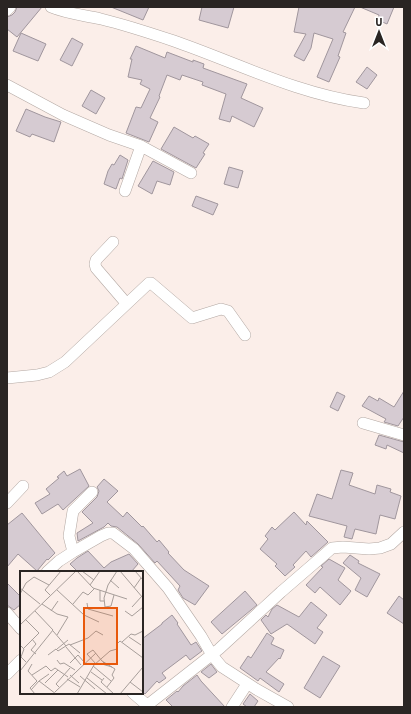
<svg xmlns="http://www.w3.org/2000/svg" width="411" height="714" viewBox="0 0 411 714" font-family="'Source Sans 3',sans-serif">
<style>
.building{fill:#d6cbd2;stroke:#a0969d}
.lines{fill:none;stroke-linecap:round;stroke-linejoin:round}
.minor-casing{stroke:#b3a8a3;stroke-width:12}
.minor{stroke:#fff;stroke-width:11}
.inset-road{fill:none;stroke:#a79e9a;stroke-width:1}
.view{fill:#e8590c;fill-opacity:0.15;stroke:#e8590c;stroke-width:2}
.inset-edge{fill:none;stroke:#2a2523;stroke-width:2}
</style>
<rect width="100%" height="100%" fill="#fbeee9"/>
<path class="building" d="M17,7H42L17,37L7,29V17L12,15L15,12Z
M111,7H149L143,20Z
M202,7H234L228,28L199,20Z
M299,7H355L343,32L346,33L338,56L340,57L329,82L317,77L333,39L314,33L311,48L304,61L294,56L306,34L294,32Z
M360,7H394L387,24L378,20L379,15Z
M21,33L46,44L38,61L13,51Z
M72,38L83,44L72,66L60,60Z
M136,46L165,58L167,52L193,62V60L204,64L203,68L247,84L241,98L263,108L254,127L232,116L230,122L219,119L226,94L202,85L203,82L182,75L180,80L167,75L159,96L160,97L150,118L158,122L149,142L126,133L136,107L141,108L150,89L140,84L142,80L128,77L132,59H130Z
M367,67L377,75L367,89L356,82Z
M91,90L105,98L96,114L82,106Z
M26,109L45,117L61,122L54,142L32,134L30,137L16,131Z
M174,127L193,138L195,136L209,144L203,153L205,154L196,168L161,149Z
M120,155L128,160L122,179L120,178L116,189L104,184L108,171L112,164L114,165Z
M153,161L174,172L170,185L157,181L152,194L138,186Z
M229,167L243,171L238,188L224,184Z
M196,196L218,204L213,215L192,206Z
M404,391V417L398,426L384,422L386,419L362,406L369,396L378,401L379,398L394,407Z
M337,392L345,396L338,411L330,407Z
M379,435L404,442V453L387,445L386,449L375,445Z
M80,469L89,486L63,510L58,504L42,514L35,503L50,494L46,489L59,478L57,477L64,471L67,476Z
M341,470L353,473L349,485L375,494L377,485L391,489L390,492L401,496L395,519L380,515L376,534L355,529L352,539L344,537L347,526L309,516L317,494L332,499Z
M104,479L118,491L107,502L123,517L127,512L142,527L143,526L157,542L159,540L169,552L168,553L184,570L209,586L195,605L183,598L178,590L180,586L157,561L155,563L138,544L117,527L111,526L108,523L104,527L78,541L77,533L93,523L82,512L97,497L99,491L97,487Z
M294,512L306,525L307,521L328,542L311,557L306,551L293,565L295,567L285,576L275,566L277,564L260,549L268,539L265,536L272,527L275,530Z
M22,513L55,553L48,560L47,559L37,571L18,554L7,567V525Z
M88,551L104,568L111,562L129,554L138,564L131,572H78L70,564L77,558Z
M350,555L359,561L358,563L380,574L367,597L355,590L361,578L343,563Z
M329,559L345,568L338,580L351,591L340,605L320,587L315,593L306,585L323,567L321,566Z
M7,583L21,597V604L14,610L7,605Z
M245,591L257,605L222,634L211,622Z
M399,596L404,600V624L387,613Z
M311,602L327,615L317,628L323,632L315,644L287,624L271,634L261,620L266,615L268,617L272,609L277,605L299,617Z
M172,615L178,623L177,624L191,645L196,642L202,651L190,660L186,655L162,673L166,678L159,683L157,681L145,694L142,691V639L162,624V623Z
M267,633L274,638L271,644L284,650L280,659L279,658L266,672L284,684L279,692L260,678L258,681L240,668L248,656L251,658Z
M323,656L340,666L320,698L304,688Z
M211,664L217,672L209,678L201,672Z
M197,675L201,681L225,707H173L166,700L177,691L178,692L183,686Z
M250,694L258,701L254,707H247L243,704Z"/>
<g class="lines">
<defs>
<path id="minor" d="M51,7C68,14 84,15 101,19C126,25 150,33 174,41C237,63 298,94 364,103
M7,10L10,7
M7,85L63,115L109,135L141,146L191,173
M125,191L141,146
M113,242L96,260L95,264L96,268L126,303
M7,378L37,375L49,372L65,362L149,283H151L192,318L221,309L228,311L245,335
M363,423L404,435
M7,503L23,486
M73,552L69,536L73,511L92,492
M47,572L59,561L73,552L101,536L108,533H113L134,549L168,588L201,636L212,655L222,667L256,689L288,707
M7,613L21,629
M7,674L21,660
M133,693L147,705
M145,707L219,649L281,592L332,548L343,547L369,549L380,548L391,544L404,532
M232,707L247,684"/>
</defs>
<use href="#minor" class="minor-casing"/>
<use href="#minor" class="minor"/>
</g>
<g transform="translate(20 571)">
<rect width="123" height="123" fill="#fbeee9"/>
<path class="inset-road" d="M57,0L73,17L107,28M62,0L74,9M100,0L123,27M115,0L123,9M90,9L99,17M70,14L80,0M0,17L20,33M114,17L121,7M37,19L64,44L79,51M80,19V30H84M0,23L6,12L14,6L29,14M30,24L25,19L41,0M94,24L91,35L85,36L84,27L88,14L97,0M67,32L68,38L93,45M22,33L37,43L48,46L37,64M53,33L63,21L68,24L74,18M112,36L122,25M31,40L38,30M105,40L112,45L123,36M0,54L56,0M33,60L46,75M109,66L121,74M12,68L16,73L11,79L16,83M102,71L111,63L115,64L123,60M0,74L4,78L1,86L6,91M50,74L68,67L76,60L83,64M46,76L61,94M4,77L19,62L5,48M37,78L48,69M28,84L36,78L38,80L49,73L60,82M37,89L40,93L44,92L55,99M84,91L82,93L92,96M50,92L58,84L64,91M12,93L8,100L17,110L10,117L15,123M76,93L67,83L73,79L82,90L95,98L92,104L94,107L87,116M73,95L91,110M0,100L33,59L15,40M71,101L82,109M12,104L26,95L31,100L35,97L48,106M50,104L59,112M60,105L75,118M67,107L87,123M84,107L81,111L94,123M47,108L60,116M19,110L29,103M110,111L123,121M25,112L38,99M39,116L36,113L50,97M11,119L19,110L36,123M35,121L76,82M57,123L74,94L90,80L97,78V73L100,70L123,87M100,123L123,96"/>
<path class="view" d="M64,37H97V93H64Z"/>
<rect width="123" height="123" class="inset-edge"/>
</g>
<rect width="411" height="714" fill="none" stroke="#2a2523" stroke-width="16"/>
<g transform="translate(379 32)" stroke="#ffffff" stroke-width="3" paint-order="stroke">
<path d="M0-3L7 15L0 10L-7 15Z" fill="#2a2523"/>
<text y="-6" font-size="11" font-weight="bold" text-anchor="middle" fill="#2a2523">U</text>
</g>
</svg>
